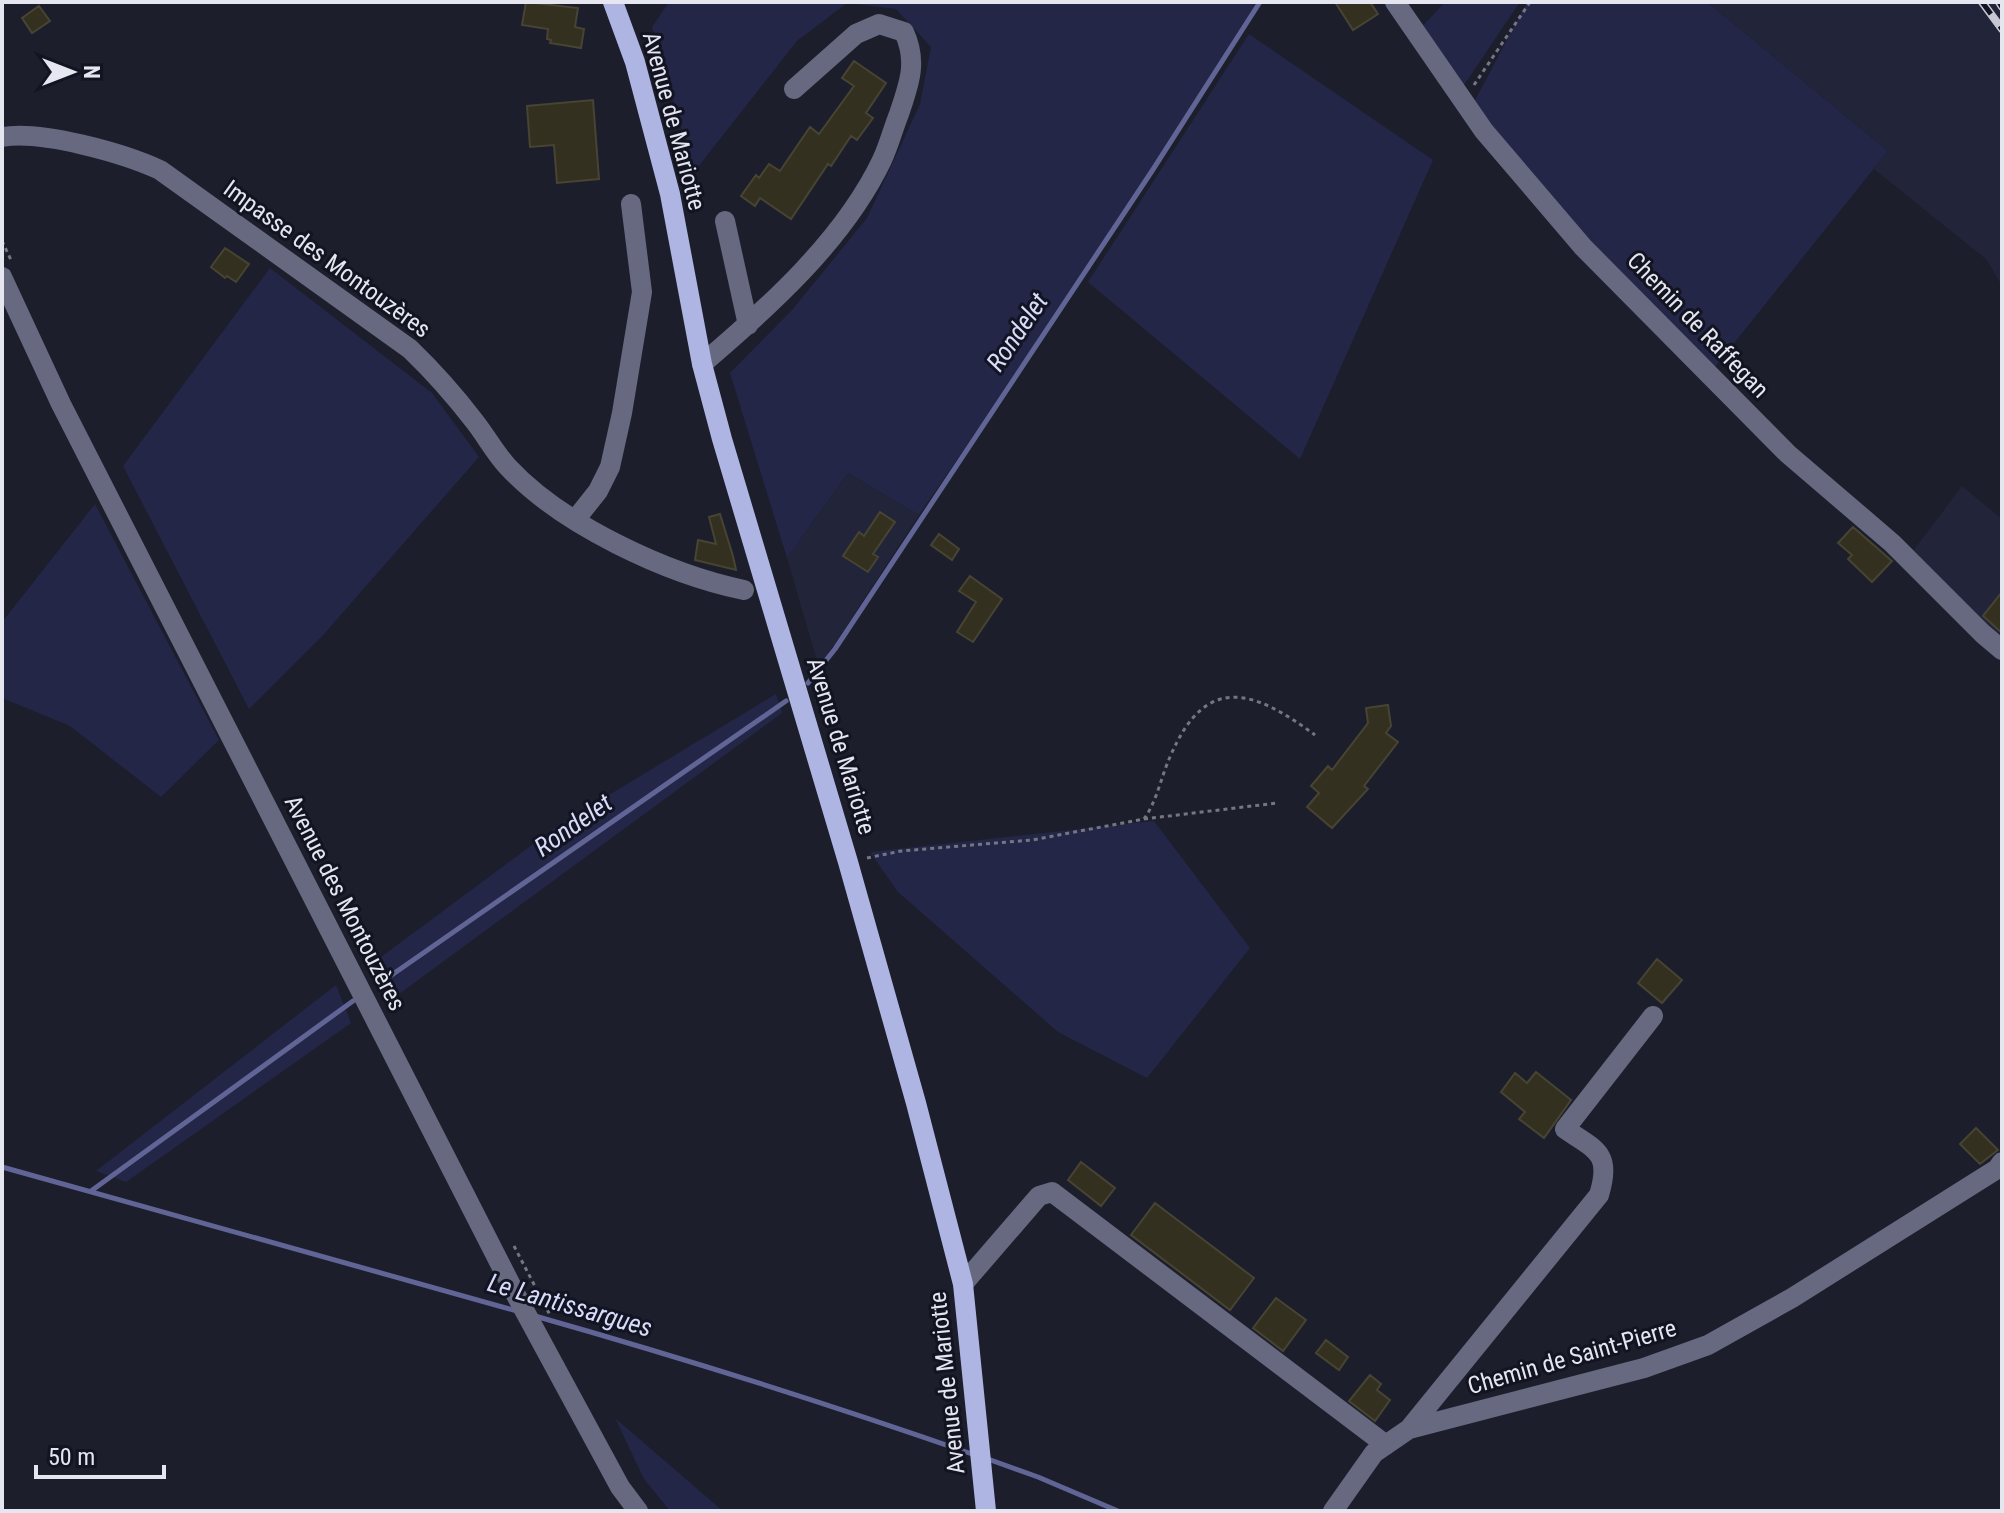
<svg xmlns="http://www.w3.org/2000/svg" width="2004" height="1513" viewBox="0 0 2004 1513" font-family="'Roboto Condensed',sans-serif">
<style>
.built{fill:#222439}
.green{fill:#232646}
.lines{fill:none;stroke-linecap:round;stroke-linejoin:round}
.stream{stroke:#606595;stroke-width:5}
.building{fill:#343020;stroke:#474433;stroke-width:2}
.path{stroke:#757682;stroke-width:3;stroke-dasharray:4 4;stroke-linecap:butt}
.minor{stroke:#66697f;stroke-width:20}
.major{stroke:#afb5e2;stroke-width:20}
.rail-casing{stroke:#c7c8d3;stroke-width:8}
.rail{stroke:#131422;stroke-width:5;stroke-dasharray:15;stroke-linecap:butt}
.labels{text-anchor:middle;stroke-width:6;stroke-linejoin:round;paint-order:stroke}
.street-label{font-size:24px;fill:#e5e6f0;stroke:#131422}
.water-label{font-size:26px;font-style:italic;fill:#d7dcfa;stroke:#131422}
</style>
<rect width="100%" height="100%" fill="#1c1e2c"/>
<path class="built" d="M1707,2H2002V286L1987,260L1874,169L1888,151Z
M848,473L919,515L819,668L787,558Z
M1962,486L2002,519V641L1913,551Z"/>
<path class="green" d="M669,2H1257L1082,277L919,515L848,473L787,558L730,373L792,310L867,218L920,104L931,47L896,9L847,3L797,41L694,172L652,27Z
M1445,2H1520L1460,91L1418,31Z
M1527,2H1707L1888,151L1711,372L1600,263L1473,104Z
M1249,34L1433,160L1300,459L1088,282Z
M270,268L432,393L479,457L324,634L249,709L123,466Z
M95,504L219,740L161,797L70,726L2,698V622Z
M776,694L782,713L395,997L377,960L556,827Z
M1154,821L1250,948L1147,1078L1058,1032L898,892L870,852Z
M336,985L351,1023L126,1182L96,1171Z
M615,1418L723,1511H670L644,1479Z"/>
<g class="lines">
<path class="stream" d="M808,683L835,649L1152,171L1260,2
M383,981L786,701
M2,1167L517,1311
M91,1191L353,1001
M535,1316C683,1358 829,1404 975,1455
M985,1458L1038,1477L1118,1511"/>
</g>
<path class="building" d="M526,2L578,8L575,27L584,29L581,48L550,43L551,40L547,39L548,29L522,25Z
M1335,2H1370L1378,14L1353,30Z
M39,6L50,21L32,33L22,18Z
M854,61L886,83L866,113L873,118L857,140L851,136L831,166L828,164L791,219L760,198L755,206L741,196L756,175L759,178L769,164L780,171L810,127L819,134L854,86L842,78Z
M593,100L599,179L557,183L554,145L530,147L527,106Z
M225,248L249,264L236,282L227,276L225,278L211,267Z
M880,512L895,522L873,554L878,557L868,572L843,556L859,532L864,536Z
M720,514L733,556L736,570L695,560L698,540L716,544L709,517Z
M1853,527L1892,561L1872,582L1848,559L1852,555L1838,543Z
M939,534L959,549L952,560L931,545Z
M970,576L1002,599L973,642L957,632L976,602L959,591Z
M2002,592V633L1983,616Z
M1388,705L1391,726L1386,733L1398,742L1364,786L1368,789L1332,828L1307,807L1319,793L1311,786L1328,766L1332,770L1368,723L1366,708Z
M1657,959L1682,980L1662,1003L1638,983Z
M1536,1072L1571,1100L1544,1138L1519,1119L1525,1112L1501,1092L1515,1073L1527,1083Z
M1976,1128L1998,1150L1980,1164L1960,1144Z
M1081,1162L1115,1188L1101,1206L1068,1180Z
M1155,1203L1254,1278L1230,1310L1131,1235Z
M1276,1298L1306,1320L1283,1351L1253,1328Z
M1326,1340L1348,1357L1339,1370L1316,1353Z
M1370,1375L1381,1384L1377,1390L1390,1400L1375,1421L1349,1401Z"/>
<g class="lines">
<path class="path" d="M1474,85L1530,2
M2,241L11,260
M1144,819L1277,803
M867,858L901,851L1032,840L1144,819C1157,801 1161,777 1170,757C1206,672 1254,690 1315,735
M514,1246L551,1317"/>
<path class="minor" d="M1395,2L1484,131L1583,247L1788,454L1892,543L1983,634L2002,650
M2,137C41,130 123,153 160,170L410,349C434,372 455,396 475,422C486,436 495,453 508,467C562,525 667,574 744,590
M725,221L748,325
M2,277L61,404L516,1295L620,1487L638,1511
M702,364C768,308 844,240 882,160C889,145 893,129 899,114C909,84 918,62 904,32L879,24L856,34L794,89
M575,520L598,491L610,467L622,413L642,292L631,204
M963,1284L1039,1196L1052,1192L1386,1445
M1409,1429L1599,1195C1612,1153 1596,1150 1565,1129L1653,1016
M1333,1511L1374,1453L1409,1429L1644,1368L1708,1345L1792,1298L1997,1169L2002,1162"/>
<path class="major" d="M613,2L635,62L670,194L702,364L722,439L848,862L916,1103L963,1284L986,1511"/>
<defs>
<path id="rail" d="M1982,2L2002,29
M1999,2L2002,7"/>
</defs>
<use href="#rail" class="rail-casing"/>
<use href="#rail" class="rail"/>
</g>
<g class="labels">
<g class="street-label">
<text transform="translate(674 121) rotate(75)" y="8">Avenue de Mariotte</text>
<text transform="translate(327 259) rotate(36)" y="8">Impasse des Montouzères</text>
<text transform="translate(1698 325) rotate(46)" y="8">Chemin de Raffegan</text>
<text transform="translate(841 746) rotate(73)" y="8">Avenue de Mariotte</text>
<text transform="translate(345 903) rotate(63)" y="8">Avenue des Montouzères</text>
<text transform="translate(1572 1357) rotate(-16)" y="8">Chemin de Saint-Pierre</text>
<text transform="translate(947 1383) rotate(-96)" y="8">Avenue de Mariotte</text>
</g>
<g class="water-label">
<text transform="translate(1017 332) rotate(-56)" y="9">Rondelet</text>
<text transform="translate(573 825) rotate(-35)" y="9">Rondelet</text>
<text transform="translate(570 1305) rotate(16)" y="9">Le Lantissargues</text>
</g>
</g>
<rect width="2004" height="1513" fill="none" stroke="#e5e6f0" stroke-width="8"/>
<g transform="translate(72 72) rotate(90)" stroke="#131422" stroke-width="6" paint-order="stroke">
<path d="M0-6L14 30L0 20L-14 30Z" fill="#e5e6f0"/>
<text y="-12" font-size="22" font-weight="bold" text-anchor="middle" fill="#e5e6f0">N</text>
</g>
<path d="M36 1465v12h128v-12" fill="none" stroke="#e5e6f0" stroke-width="4"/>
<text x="48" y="1465" font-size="24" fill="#e5e6f0" stroke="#131422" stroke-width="6" paint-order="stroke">50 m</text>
</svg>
